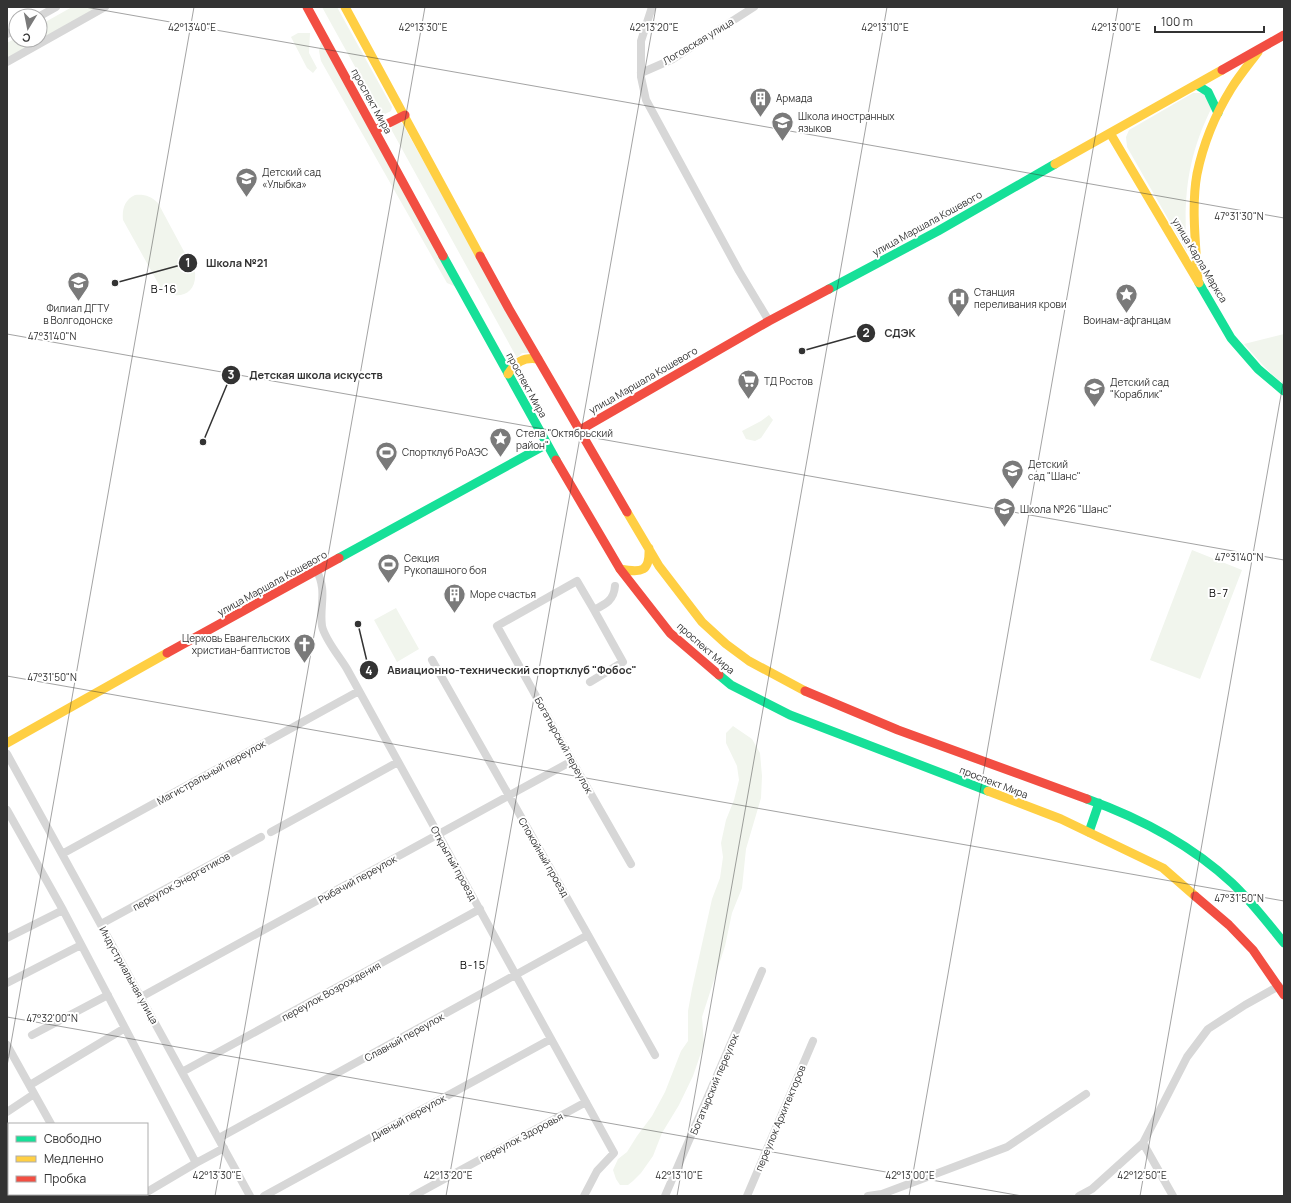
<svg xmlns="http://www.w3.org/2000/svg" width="1291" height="1203" viewBox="0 0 1291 1203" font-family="Manrope,sans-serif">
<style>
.green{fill:#f1f5ed}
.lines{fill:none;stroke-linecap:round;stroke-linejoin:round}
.street{stroke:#d7d7d7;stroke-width:8}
.fast{stroke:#16e098;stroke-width:9}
.slow{stroke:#ffcf43;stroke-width:9}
.jam{stroke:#f24e42;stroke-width:9}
.ticks{fill:none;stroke:#333;stroke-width:1;stroke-opacity:0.45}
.labels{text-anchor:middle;stroke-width:4;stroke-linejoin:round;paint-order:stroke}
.street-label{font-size:10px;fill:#333;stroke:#fff}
.poi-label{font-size:10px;fill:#333;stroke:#fff;text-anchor:start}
.neighbourhood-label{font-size:11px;letter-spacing:1px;fill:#000;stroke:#fff}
.ticks-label{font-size:10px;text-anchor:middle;fill:#333;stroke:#fff;stroke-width:4;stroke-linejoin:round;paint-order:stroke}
.leader{fill:none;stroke:#333;stroke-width:1.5}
.callout-dot{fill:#333;stroke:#fff;stroke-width:1.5}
.mark-label{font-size:12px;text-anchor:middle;font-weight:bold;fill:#fff}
.callout-label{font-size:11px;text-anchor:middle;font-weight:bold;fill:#333;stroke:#fff;stroke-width:4;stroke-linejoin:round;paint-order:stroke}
</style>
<rect width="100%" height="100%" fill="#fff"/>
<path class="green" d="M72,7H99L7,58V43L16,38V40H40V25Z
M322,7H337L392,107L391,111L385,114L380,112Z
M298,33H310L309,53L317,68L313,73L307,68L291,37Z
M321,42L461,289L447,283L321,61L319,51Z
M1193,93H1202L1207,99L1211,109C1187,158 1183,198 1187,252L1127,147L1126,137L1129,130Z
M399,123H402L531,353H522L517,358L391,129L393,126Z
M135,195C144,194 151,196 158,203L195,272C197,293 181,300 163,292L123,220C122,210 124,200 135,195Z
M1284,334V384C1268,373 1257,358 1244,344Z
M769,415L773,420L761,438L755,441L746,439L742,431L761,421Z
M1192,550L1242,570L1200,679L1150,660Z
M396,608L419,649L397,662L374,620Z
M733,726L752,739L760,753L762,776L761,798L746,849L742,888L732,913L725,946L702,1017L704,1044L693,1076L679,1105L662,1133L653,1156L641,1173L633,1181L628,1185H620L616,1179L613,1170L618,1159L627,1152L637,1136L652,1116L665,1092L681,1051L688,1041V1011L692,989L712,899L720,878L723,857L721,843L726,820L734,800L739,780L737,766L726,743V733Z"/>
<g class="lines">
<path class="street" d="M652,7L641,41V77L646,100L739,271L769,321
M40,16L56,7
M7,34L16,29
M7,62L105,7
M641,73L673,59L754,7
M316,569C328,592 319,605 322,626C325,640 340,657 347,669L614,1153L597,1171L584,1196
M594,610L577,581L497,626L572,761L631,864
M432,660L588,935L655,1055
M590,682L623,662L594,610C606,604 614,600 615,586
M7,754L250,1196
M7,810L63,910L7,938
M271,832L398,762
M62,854L359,691
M63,910L196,1163L224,1148
M101,924L261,837
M7,983L81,945
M141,997L572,761
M32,1035L108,995
M7,1045L51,1124
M182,1072L480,909
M30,1085L125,1028
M7,1112L34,1094
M219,1138L588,935
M1143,1143L1173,1196
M147,1192L196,1163
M91,1194L92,1196
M264,1196L551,1039
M413,1196L586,1102
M665,1196L762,971
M747,1196L813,1041
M868,1196L882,1194L1007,1147L1086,1094
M1079,1196L1092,1189L1143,1143L1187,1057L1208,1029L1245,1005L1279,986"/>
<path class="fast" d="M1197,85L1208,92L1218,113
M443,256L556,460
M1199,283L1231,338L1258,369L1284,391
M829,289L938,231L1055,164
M339,558L547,444
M719,675L731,685L790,715L988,791
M1087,799C1140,818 1191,845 1232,883C1251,901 1267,922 1284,943
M1089,832L1099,803"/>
<path class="slow" d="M345,7L480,256
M1110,133L1199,283
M1055,164L1222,70
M1198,281C1196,247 1191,207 1197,174C1203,145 1215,115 1231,89C1239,76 1249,64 1258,52
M508,374C516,362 523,357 538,359
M627,512L659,566L702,622L726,644L749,661L805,691
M620,569C642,573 650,572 649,548
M7,743L167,653
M988,791L1061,819L1163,868L1195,896"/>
<path class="jam" d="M307,7L443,256
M1222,70L1284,35
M375,130L405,115
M480,256L509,309L627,512
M580,430L769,321L829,289
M556,460L620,569L670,633L719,675
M167,653L339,558
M805,691L898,730L1087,799
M1195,896L1229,925L1253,950L1284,995"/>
</g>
<path class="ticks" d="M85,7L1284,218M7,334L1284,560M7,676L1284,901M7,1017L1022,1196M7,1066L194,7M215,1196L425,7M446,1196L656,7M677,1196L887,7M909,1196L1118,7M1140,1196L1284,378"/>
<defs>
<symbol id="building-pin" viewBox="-11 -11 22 30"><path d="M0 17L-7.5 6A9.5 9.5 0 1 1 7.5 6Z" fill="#7a7a7a" stroke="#fff"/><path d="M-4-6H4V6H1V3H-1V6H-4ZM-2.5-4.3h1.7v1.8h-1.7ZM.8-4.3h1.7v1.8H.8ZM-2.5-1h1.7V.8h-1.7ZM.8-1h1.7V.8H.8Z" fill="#fff"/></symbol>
<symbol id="school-pin" viewBox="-11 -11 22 30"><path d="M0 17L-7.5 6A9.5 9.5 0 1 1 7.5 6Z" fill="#7a7a7a" stroke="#fff"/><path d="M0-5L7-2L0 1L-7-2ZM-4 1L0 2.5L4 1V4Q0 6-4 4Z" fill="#fff"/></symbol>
<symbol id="sight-pin" viewBox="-11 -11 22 30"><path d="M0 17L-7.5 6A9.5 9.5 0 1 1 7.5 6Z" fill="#7a7a7a" stroke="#fff"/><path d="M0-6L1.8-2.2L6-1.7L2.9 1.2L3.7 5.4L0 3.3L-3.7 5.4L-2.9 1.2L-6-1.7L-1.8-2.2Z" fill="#fff"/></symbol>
<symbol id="hospital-pin" viewBox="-11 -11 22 30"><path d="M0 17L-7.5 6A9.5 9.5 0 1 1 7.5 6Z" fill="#7a7a7a" stroke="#fff"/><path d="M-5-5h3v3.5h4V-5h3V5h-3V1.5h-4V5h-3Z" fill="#fff"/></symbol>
<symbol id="supermarket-pin" viewBox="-11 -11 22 30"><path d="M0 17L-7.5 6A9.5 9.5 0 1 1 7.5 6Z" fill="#7a7a7a" stroke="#fff"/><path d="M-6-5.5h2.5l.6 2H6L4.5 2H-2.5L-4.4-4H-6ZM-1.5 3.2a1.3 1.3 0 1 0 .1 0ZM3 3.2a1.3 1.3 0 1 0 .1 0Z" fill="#fff"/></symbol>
<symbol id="stadium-pin" viewBox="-11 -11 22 30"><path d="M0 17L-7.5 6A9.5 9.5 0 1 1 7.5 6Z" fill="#7a7a7a" stroke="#fff"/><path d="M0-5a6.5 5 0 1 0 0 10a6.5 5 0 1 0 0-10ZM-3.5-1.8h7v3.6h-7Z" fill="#fff"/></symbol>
<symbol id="church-pin" viewBox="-11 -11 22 30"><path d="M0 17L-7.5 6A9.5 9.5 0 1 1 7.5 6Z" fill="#7a7a7a" stroke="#fff"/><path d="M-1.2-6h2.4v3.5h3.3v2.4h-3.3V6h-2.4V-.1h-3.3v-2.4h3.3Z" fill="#fff"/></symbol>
</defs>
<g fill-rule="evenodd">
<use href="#building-pin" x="748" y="86" width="25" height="34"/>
<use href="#school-pin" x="770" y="110" width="25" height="34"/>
<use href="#school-pin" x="234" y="166" width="25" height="34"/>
<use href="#school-pin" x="66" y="270" width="25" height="34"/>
<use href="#sight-pin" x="1114" y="282" width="25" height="34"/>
<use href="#hospital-pin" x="946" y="286" width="25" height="34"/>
<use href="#supermarket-pin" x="736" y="368" width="25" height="34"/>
<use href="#school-pin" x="1082" y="376" width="25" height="34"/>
<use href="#sight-pin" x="488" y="426" width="25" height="34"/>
<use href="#stadium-pin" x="374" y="440" width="25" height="34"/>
<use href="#school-pin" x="1000" y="458" width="25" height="34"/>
<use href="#school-pin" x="992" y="496" width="25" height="34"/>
<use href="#stadium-pin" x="376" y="552" width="25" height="34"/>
<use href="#building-pin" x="442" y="582" width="25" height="34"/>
<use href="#church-pin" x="292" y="632" width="25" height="34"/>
</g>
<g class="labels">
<g class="street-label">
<text transform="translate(698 41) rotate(-31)" y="4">Логовская улица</text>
<text transform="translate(372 101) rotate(61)" y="4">проспект Мира</text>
<text transform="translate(927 223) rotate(-29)" y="4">улица Маршала Кошевого</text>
<text transform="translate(1200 260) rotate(59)" y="4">улица Карла Маркса</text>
<text transform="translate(643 380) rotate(-30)" y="4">улица Маршала Кошевого</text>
<text transform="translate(527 385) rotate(61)" y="4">проспект Мира</text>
<text transform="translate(272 583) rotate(-29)" y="4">улица Маршала Кошевого</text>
<text transform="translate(706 648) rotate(41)" y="4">проспект Мира</text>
<text transform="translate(564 745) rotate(61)" y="4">Богатырский переулок</text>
<text transform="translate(211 772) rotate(-29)" y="4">Магистральный переулок</text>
<text transform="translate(994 782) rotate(21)" y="4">проспект Мира</text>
<text transform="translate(544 857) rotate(60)" y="4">Спокойный проезд</text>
<text transform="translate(454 863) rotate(61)" y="4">Открытый проезд</text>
<text transform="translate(357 879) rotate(-29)" y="4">Рыбачий переулок</text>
<text transform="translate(181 881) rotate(-29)" y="4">переулок Энергетиков</text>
<text transform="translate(129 975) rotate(61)" y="4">Индустриальная улица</text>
<text transform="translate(331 991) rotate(-29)" y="4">переулок Возрождения</text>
<text transform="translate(404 1037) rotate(-29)" y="4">Славный переулок</text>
<text transform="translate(714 1084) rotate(-67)" y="4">Богатырский переулок</text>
<text transform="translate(408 1117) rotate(-29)" y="4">Дивный переулок</text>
<text transform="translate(780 1118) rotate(-67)" y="4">переулок Архитекторов</text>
<text transform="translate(521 1137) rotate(-28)" y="4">переулок Здоровья</text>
</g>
<g class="poi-label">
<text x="776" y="102">Армада</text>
<text x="798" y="120">Школа иностранных<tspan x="798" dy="12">языков</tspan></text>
<text x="262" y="176">Детский сад<tspan x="262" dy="12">«Улыбка»</tspan></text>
<text x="974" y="296">Станция<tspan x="974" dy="12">переливания крови</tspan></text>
<text x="78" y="312" text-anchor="middle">Филиал ДГТУ<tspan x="78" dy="12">в Волгодонске</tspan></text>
<text x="1127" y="324" text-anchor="middle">Воинам-афганцам</text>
<text x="764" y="385">ТД Ростов</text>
<text x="1110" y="386">Детский сад<tspan x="1110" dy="12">"Кораблик"</tspan></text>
<text x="516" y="437">Стела "Октябрьский<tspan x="516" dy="12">район"</tspan></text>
<text x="402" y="456">Спортклуб РоАЭС</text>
<text x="1028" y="468">Детский<tspan x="1028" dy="12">сад "Шанс"</tspan></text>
<text x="1020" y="513">Школа №26 "Шанс"</text>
<text x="404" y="562">Секция<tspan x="404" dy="12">Рукопашного боя</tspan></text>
<text x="470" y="598">Море счастья</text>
<text x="290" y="642" text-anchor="end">Церковь Евангельских<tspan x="290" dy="12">христиан-баптистов</tspan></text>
</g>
<g class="neighbourhood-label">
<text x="164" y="293">В-16</text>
<text x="1219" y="597">В-7</text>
<text x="473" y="969">В-15</text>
</g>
</g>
<g class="ticks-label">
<text x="192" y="31">42°13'40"E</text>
<text x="423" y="31">42°13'30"E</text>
<text x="654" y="31">42°13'20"E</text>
<text x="885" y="31">42°13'10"E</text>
<text x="1116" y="31">42°13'00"E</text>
<text x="1239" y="220">47°31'30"N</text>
<text x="52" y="340">47°31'40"N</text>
<text x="1239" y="561">47°31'40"N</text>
<text x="52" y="681">47°31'50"N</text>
<text x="1239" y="902">47°31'50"N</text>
<text x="52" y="1022">47°32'00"N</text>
<text x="217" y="1179">42°13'30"E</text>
<text x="448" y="1179">42°13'20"E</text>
<text x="679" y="1179">42°13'10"E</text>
<text x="910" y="1179">42°13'00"E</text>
<text x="1142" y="1179">42°12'50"E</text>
</g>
<path class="leader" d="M115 283L188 263M802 351L866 333M203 442L231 375M358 624L369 670"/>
<g class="callout-dot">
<circle cx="115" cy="283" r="4"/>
<circle cx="802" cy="351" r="4"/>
<circle cx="203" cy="442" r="4"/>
<circle cx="358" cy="624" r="4"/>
<circle cx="188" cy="263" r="10"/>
<circle cx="866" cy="333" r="10"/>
<circle cx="231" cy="375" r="10"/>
<circle cx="369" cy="670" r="10"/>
</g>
<g class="mark-label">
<text x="188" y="267">1</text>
<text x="866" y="337">2</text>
<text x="231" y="379">3</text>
<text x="369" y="675">4</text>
</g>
<g class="callout-label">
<text x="237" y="267">Школа №21</text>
<text x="900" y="337">СДЭК</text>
<text x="316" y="379">Детская школа искусств</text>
<text x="512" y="674">Авиационно-технический спортклуб "Фобос"</text>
</g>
<rect width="1291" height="1203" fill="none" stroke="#333333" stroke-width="16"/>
<rect x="8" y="1123" width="140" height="72" fill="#ffffff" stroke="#adadad"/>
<rect x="16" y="1136" width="20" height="6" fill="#16e098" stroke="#adadad"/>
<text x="44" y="1143" font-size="12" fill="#333333">Свободно</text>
<rect x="16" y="1156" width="20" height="6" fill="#ffcf43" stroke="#adadad"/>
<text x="44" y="1163" font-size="12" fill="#333333">Медленно</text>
<rect x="16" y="1176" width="20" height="6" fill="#f24e42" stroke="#adadad"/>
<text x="44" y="1183" font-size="12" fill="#333333">Пробка</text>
<g transform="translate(28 28) rotate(190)"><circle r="19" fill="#ffffff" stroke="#adadad"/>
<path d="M0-3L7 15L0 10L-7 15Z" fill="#7a7a7a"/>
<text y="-6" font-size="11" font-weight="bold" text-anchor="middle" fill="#333333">С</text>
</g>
<path d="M1155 26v6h109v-6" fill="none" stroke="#333333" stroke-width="2"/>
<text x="1161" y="26" font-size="12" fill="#333333" stroke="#ffffff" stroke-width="3" paint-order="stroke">100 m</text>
</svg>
